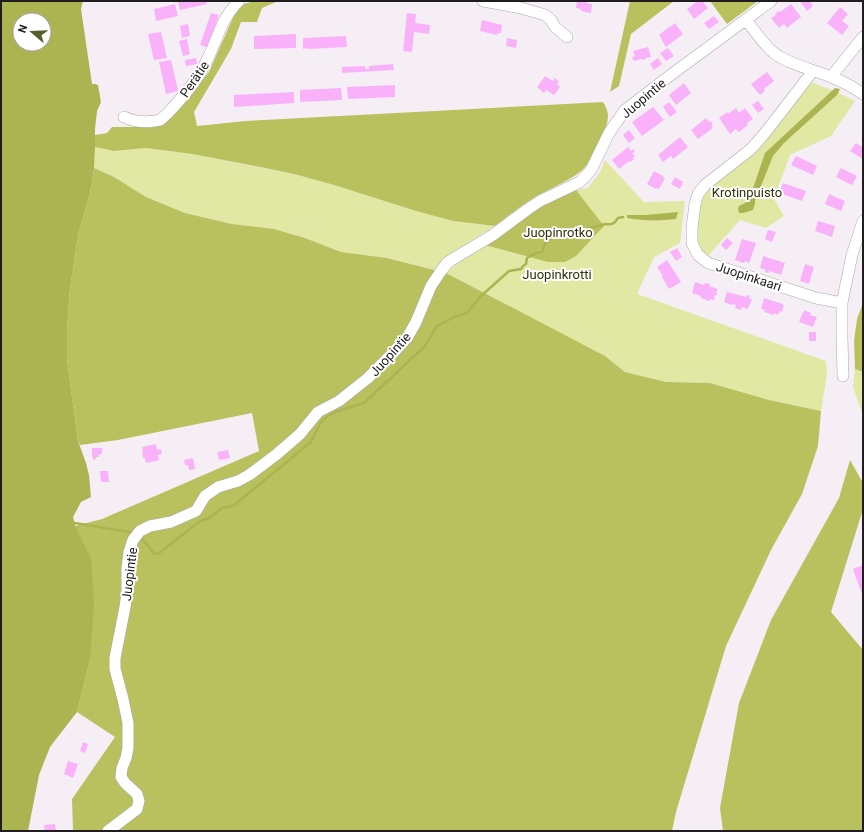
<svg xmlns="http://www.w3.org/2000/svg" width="864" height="832" viewBox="0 0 864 832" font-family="Roboto,sans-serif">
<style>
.green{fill:#e0e8a4}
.forest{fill:#b9c15e}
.water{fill:#abb450;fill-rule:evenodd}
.pier{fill:#f5eff5}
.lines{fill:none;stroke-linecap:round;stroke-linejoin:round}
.stream{stroke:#abb450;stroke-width:2.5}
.building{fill:#f9b1f9}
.minor-casing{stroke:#aca6ac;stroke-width:12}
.minor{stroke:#fff;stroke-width:11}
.labels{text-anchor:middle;stroke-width:4;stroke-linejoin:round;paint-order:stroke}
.street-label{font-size:13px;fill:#1f1d1f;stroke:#fff}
.park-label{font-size:13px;fill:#2f3206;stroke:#fff}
</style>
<rect width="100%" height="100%" fill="#f5eff5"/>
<path class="green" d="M811,82L839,93L855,101L831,136L790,155L774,199L784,216L766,228L740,220L707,257L701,251L696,236L700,201L703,194Z
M95,147L114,151L146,148L192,154L294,174L334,185L416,211L453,221L495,226L450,254L435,270L387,258L341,252L305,238L274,229L232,224L185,213L146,197L114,177L94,168Z
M605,160L644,202L685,201L680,243L654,257L637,294L826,361L827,374L821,411L769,400L710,383L666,382L625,372L605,356L578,342L576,343L446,273L457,264L520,217L576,190L588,188L600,172Z
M855,369L863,372V415L853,387Z"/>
<path class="forest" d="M254,1H268L276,2L262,8L257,22H241L231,49L194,112L197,126L245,121L603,102C606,107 608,111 608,117C607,132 593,161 581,171C569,181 549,189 535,197C521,206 508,216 495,226L453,221L416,211L334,185L294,174L255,166L192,154L146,148L114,151L95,147V135L107,133L112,127H148L179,108L209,72L236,11L244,4Z
M630,1H674L631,34L619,86L610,92Z
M710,1H758L727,24Z
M94,168L114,177L146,197L185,213L232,224L274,229L305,238L341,252L387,258L446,273L605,356L625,372L666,382L710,383L769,400L821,411L818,446L802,494L771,550L726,646L676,812L672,831H73L72,799L115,737L77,712L90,660L75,526L102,519L259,451L252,413L118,440L80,445L78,441L67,359V329L70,288L79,231L90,194Z
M576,190L604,226L576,256L565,262H548L485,245L520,217Z
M863,303V372L855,369L854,341L857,319Z
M850,460L863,483V509L831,612L863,650V831H723L720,808L739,703L771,620L839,498Z"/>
<path class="water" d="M1,1H85L82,9L93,83L98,85L101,102L97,111L95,129V147L94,168L90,194L79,231L70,288L67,329V359L78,441L86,463L89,475L91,497L81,502L73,517L76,528L91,559L94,604L90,660L77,712L50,747L39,775L28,831H1ZM20,20H44V44H20Z
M835,88L840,89L837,95L784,143L773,156L755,201V204L753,210L743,213H739L738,209L739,206L745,203L751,194L765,153Z
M678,212L676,219C659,221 644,221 627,218V215H646Z"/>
<path class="pier" d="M83,1H87L84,9L95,82L96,84H92L81,9Z"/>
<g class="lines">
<path class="stream" d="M75,523L135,533
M142,539L154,553L156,554H158L199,522L209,518L222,508L233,506L311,442L321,422L328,416L335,412L364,403L425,346L437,326L454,317L467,313L481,296L509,271L521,269L522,268L523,266L526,264L527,258L532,255L543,251C543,243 548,241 553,235H556L561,236L564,234L573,233L605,224C612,225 614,224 618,218L623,217"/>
</g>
<path class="building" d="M178,1H206L207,4L180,10Z
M577,1H587L586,3L592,4L591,13L581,11V9L576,8Z
M698,1H702L708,8L694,19L687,9Z
M800,1H810L813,6L807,11Z
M175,4L178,16L156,21L154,9Z
M791,4L801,17L787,28L784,24L779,28L771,18L776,15L775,14L779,11L780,12Z
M840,7L848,14L842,21L849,26L842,35L827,23Z
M211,13L219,15L207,47L200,45Z
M407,13L416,14L415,23L430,25L429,34L414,32L412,52L403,51Z
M714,16L719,22L709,29L704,23Z
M482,20L502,25L501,33H498L497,35L480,31Z
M675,23L683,34L666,47L661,39H662L659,35L670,26V27Z
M188,24L190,36L182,38L180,26Z
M161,32L167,58L154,60L148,34Z
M296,34V48L254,49V36Z
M346,36L347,47L308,49V48L303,49V38Z
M507,38L517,40L516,48L506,46Z
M187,39L190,54L183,56L179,41Z
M648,47L651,57L646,58L645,60L642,59L634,61L632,57L635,56L633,51Z
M668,48L674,56L666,61L660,53Z
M196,58L197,64L186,66L185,60Z
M658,58L662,64L654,70L650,64Z
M171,60L178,91L166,94L159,62Z
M393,64L394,70L342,73V67L365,66V69H369V66Z
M767,72L774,81L764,89L765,91L760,95L751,84Z
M545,76L553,81L555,78L559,82L557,84L560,87L554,95L546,90L544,93L537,87Z
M684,83L691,93L676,105L669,95Z
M395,85V97L348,99L347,87Z
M341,88L342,100L300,102V90Z
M294,92V103L234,107V95Z
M758,101L764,109L758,113L752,105Z
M669,102L677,112L670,117L663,107Z
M653,107L664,120L642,136L632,122Z
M736,108L739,113L745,108L753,119L747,123L748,125L739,132L736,129L730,134L719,118L727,112L728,114Z
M706,118L709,122L710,121L713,124L711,125L713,128L698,139L691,130Z
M629,130L635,138L629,143L623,135Z
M680,137L688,147L673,159L671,156L663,162L658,155Z
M856,143L863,147V159L850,151Z
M628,147L631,151L633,149L635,152L632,153L635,156L633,158L634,159L630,162L629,161L619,169L612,160Z
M796,156L817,166L813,175L791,165Z
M841,168L857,176L852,185L836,177Z
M654,171L663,176V177L665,178L659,189L657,188L656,189L647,184Z
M675,177L683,182L680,189L671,184Z
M783,183L806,191L802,201L779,193Z
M829,194L845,201L841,211L825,204Z
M818,221L835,226L832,237L815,231Z
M768,230L776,232L772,242L765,239Z
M727,238L733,243L726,250L721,245Z
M742,239L756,243L749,263L745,261L744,263L735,260Z
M677,248L682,257L676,261L670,252Z
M763,256L785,263L781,275L769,271V273L765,272L766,270L760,268Z
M667,260L681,282L669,289L662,277L663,276L657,267Z
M805,264L814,267L809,284L800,281Z
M695,282L704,285L705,283L710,284L709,286L718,289L716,293L717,294V295H715L714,300L710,299L709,301L701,298V296L692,293Z
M727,292L746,297V295L750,296L749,298L752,299L748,309L742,307L741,310L735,308L736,305L732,304V305L724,302Z
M764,298L783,304V305H784L782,312L780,311L778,315L775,313L774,315L764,312L765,310L761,309Z
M804,310L811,313L810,315L817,317L813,327L799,322L803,312L804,313Z
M809,332H816V341H809Z
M156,444L157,450L161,449L162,454L158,455L159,460L146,463L145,458H143L142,452H143L142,447Z
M92,448H102V454H99V457H96V459L93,460V457H92Z
M228,450L230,458L219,460L217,452Z
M193,458L195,469L189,470L188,465H185L184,460Z
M100,471H108L109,482H101Z
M863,565V597L853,569Z
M83,742L88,744L85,753L80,751Z
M68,761L78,764L73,778L64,774Z
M55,824L56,831H45L44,825Z"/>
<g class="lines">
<defs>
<path id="minor" d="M483,1L521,8L545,15L551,20L555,27L567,37
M746,20C754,30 764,45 774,53C790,65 812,69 831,77C842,81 853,87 863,94
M813,71L765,133L751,149L705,185L698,194L695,204L692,228V243L698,255L708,263L816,298L842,303
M831,77L863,37
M124,117C135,122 143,123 154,121C155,121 160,120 160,120C162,119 165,115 167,114C182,98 198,80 207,60C218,39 221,18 239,1
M843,376L842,337V303L852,255L863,221
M108,831L137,809L139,801L137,794L125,783L121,777L122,768L126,758L128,748V723L123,699L115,669V658L125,607L127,593V568L129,552L133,540L140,531L150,526L171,522L196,511L205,496L218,487L238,481L249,475L277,454L300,434L318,412L339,401L368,378L389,357L407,338L416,322L431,286L441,271L448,262L493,235L528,209L540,201L580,182L591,170L609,133L625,110L664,80L771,1"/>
</defs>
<use href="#minor" class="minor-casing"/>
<use href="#minor" class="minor"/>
</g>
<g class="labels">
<g class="street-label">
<text transform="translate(194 79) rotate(-56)" y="5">Perätie</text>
<text transform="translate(643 98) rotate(-40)" y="5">Juopintie</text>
<text transform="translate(749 276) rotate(18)" y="5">Juopinkaari</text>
<text transform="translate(390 354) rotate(-48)" y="5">Juopintie</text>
<text transform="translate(129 574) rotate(-83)" y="5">Juopintie</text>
</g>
<g class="park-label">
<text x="747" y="197">Krotinpuisto</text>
<text x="558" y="237">Juopinrotko</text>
<text x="557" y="279">Juopinkrotti</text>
</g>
</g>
<rect width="864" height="832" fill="none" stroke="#1f1d1f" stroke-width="4"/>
<g transform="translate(32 32) rotate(289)"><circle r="19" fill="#ffffff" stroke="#a5a5a5"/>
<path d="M0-3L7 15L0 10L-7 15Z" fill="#585d2b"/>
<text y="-6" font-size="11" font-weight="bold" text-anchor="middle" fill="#1f1d1f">N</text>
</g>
</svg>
